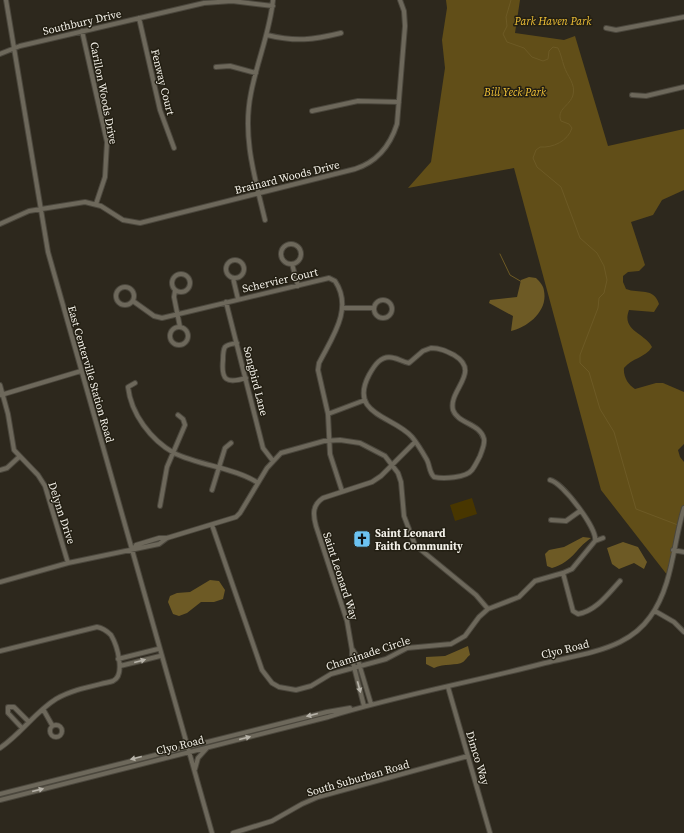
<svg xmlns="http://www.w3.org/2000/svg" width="684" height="833" viewBox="0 0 684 833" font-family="'Source Serif 4',serif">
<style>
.green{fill:#483600}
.forest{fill:#614e18}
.water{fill:#6d5a25}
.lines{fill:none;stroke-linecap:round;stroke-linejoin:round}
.stream{stroke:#6d5a25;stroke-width:1}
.minor-casing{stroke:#4b473d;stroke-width:6}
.minor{stroke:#6d685b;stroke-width:4}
.oneway{fill:#b7b3a9}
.labels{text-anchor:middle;stroke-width:3;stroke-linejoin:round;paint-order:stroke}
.park-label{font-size:11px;font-style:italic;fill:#f2c237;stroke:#231f13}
.street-label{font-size:11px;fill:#f4f1e9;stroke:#231f13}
.poi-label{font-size:11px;font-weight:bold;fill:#f4f1e9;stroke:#231f13;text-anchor:start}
</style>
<rect width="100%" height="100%" fill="#2d281d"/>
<path class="green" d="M472,498L477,514L455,521L450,505Z"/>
<path class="forest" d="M446,0H520L515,33L564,40L575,36L608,146L684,129V190L662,200L653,215L631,222L645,265L639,271L628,272L623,276V282L626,289C639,294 654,287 659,304L654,312L629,310C621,331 645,333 652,347C645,358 632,358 624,368C623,376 628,385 635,389L656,383H663L684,392V444L678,450L680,457L684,462V508L668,576L601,490L514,168L408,188L431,162L445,68L442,40L447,8Z"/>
<path class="water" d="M529,277L536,278C539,281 544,286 544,291C548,311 528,327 511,331L513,316L489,303L490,300L517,297L521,280Z
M583,537L591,538C574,550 574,561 552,568L547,566L545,554L549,550L564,547Z
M623,542L638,547L647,562L644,569L634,563L619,569L612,564L607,548Z
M210,580L219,581L225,590L223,599L214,602H201L187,613L179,616L173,614L168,602L170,596L177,593L190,592Z
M468,646L470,655C467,657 465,661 463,662C457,666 444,663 434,668L426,664V657L445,656Z"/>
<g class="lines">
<path class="stream" d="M511,0L506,17L507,26L503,34L507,42L524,48L532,57L543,61L548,59L549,51L553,47L558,48C561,54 562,60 564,66C567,76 576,84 573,95C570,106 556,109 561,121L569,124L572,128C568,141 553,148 540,147L536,150L533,158L537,167L561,187L580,238L597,253L604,266L607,280L604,293L599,298L598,308L580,355V363L589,372L600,409L614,432L636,509L678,525
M500,254L510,275L522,282"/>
<defs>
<path id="minor" d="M6,0L48,252L212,833
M139,18L160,110L174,148
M606,28L616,30L684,17
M82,31L107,142L105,177L96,204
M267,35C296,42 313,40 341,33
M0,54L20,46L204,3L232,1L273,6
M216,67L230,66L256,73
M632,95L646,96L684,87
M312,111L358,101L399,102
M265,220C255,178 242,137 251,93C257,61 270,32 273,0
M0,224L29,211L85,202L101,206L123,220L140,223L355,169C377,162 390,146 397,124L405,26L404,11L400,0
M281 254a10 10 0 1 1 20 0a10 10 0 1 1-20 0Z
M226 269a9 9 0 1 1 18 0a9 9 0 1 1-18 0Z
M292,264L298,286
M172 283a9 9 0 1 1 18 0a9 9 0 1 1-18 0Z
M233,278L238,299
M116 296a9 9 0 1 1 18 0a9 9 0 1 1-18 0Z
M175,291L174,297L180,327
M374 309a9 9 0 1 1 18 0a9 9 0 1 1-18 0Z
M133,301L154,316L162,318L329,278L335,281C354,309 331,339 319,363L318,370L328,414L330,454L342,491
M226,302L263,448L273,461
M343,308H374
M170 336a9 9 0 1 1 18 0a9 9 0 1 1-18 0Z
M237,343C233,344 228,344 225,347C223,350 223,356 223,360C221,380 226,384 246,378
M431,348C440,348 446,351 454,355C482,372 448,390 453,410C458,424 480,423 484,439C485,445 482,450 480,456C478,460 475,466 472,470C466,478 443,479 434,477C429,472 430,466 427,460C423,453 417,443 412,437C394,416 348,415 369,375C374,366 381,354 394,358C399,359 403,362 409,363L423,351Z
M135,383L128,387C131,414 151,440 174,453C188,460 206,464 221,468C234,472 247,475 258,483
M0,385L8,414L14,450L38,475L45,486L68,563
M1,395L81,371
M328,414L365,400
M0,470L7,468L19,457
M550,480C562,482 598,529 595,541
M212,490L225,448L231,443
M160,506L167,467L185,425L183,419L178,415
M551,520L566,521L580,511
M212,525L262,670L272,683L279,687L296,690L311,686L331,674L386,659L407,648L451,644L465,636L479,617L488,609L519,597L535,581L563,573L572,569L595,541L603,538
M134,548L136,545L159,538H167L236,517L240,513L267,468L281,453L324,441L340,440L360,443L385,456L398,473L401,482L404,516L415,545L476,595L488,609
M673,550L684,552
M563,573L573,611L578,614C596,611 608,594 620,581
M0,582L68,563L159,544L167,538
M655,611L674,622L684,632
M353,650L357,657L371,704
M0,651L97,627C103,628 107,631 111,635C117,645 126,675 113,681C94,686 73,689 56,699C35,712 21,734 0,748
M118,659L158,649
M120,666L160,656
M448,687L490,833
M364,706L352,659V650L347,621L316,526C313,515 312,505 323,498L372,482L381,476L415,442
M43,709L52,725
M50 731a6 6 0 1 1 12 0a6 6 0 1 1-12 0Z
M22,728L8,713V707H14L28,721
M195,769L198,758L207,748
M0,794L327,712L350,708
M0,800L328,717C399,695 473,682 545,663C569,657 598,653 620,642C632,636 643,627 650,617C673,586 673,543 684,508
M233,833L272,821L302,804L318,797L468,756"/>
</defs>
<use href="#minor" class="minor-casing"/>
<use href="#minor" class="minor"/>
</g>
<defs><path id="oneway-solid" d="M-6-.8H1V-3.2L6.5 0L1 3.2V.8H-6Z"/></defs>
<g class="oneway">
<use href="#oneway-solid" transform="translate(140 661) rotate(-15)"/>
<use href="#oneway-solid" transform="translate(359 687) rotate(75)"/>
<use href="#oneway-solid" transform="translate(312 715) rotate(166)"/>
<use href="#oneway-solid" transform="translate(245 738) rotate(-14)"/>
<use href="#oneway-solid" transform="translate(136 758) rotate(166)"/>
<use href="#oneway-solid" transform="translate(38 790) rotate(-14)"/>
</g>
<defs>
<symbol id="church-square" viewBox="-11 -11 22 22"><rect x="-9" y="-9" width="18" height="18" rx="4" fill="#6cc3f2" stroke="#231f13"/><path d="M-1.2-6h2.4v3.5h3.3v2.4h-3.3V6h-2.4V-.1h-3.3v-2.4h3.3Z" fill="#111"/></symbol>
</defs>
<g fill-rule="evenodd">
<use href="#church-square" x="352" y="529" width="20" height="20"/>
</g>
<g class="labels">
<g class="park-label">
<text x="553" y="25">Park Haven Park</text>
<text x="515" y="96">Bill Yeck Park</text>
</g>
<g class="street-label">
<text transform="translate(82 22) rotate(-13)" y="4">Southbury Drive</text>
<text transform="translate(163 82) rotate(76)" y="4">Fenway Court</text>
<text transform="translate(104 93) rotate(79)" y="4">Carillon Woods Drive</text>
<text transform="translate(287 177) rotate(-14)" y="4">Brainard Woods Drive</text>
<text transform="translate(280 280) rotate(-13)" y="4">Schervier Court</text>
<text transform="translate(91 374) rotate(74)" y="4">East Centerville Station Road</text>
<text transform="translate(256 381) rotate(76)" y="4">Songbird Lane</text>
<text transform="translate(62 513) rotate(72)" y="4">Delynn Drive</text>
<text transform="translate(341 576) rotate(72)" y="4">Saint Leonard Way</text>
<text transform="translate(565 649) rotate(-14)" y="4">Clyo Road</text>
<text transform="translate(368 653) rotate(-18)" y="4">Chaminade Circle</text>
<text transform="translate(180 745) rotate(-14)" y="4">Clyo Road</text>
<text transform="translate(478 758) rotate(73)" y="4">Dimco Way</text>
<text transform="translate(358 778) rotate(-16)" y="4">South Suburban Road</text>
</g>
<g class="poi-label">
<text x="375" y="537">Saint Leonard<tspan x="375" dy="13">Faith Community</tspan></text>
</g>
</g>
</svg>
